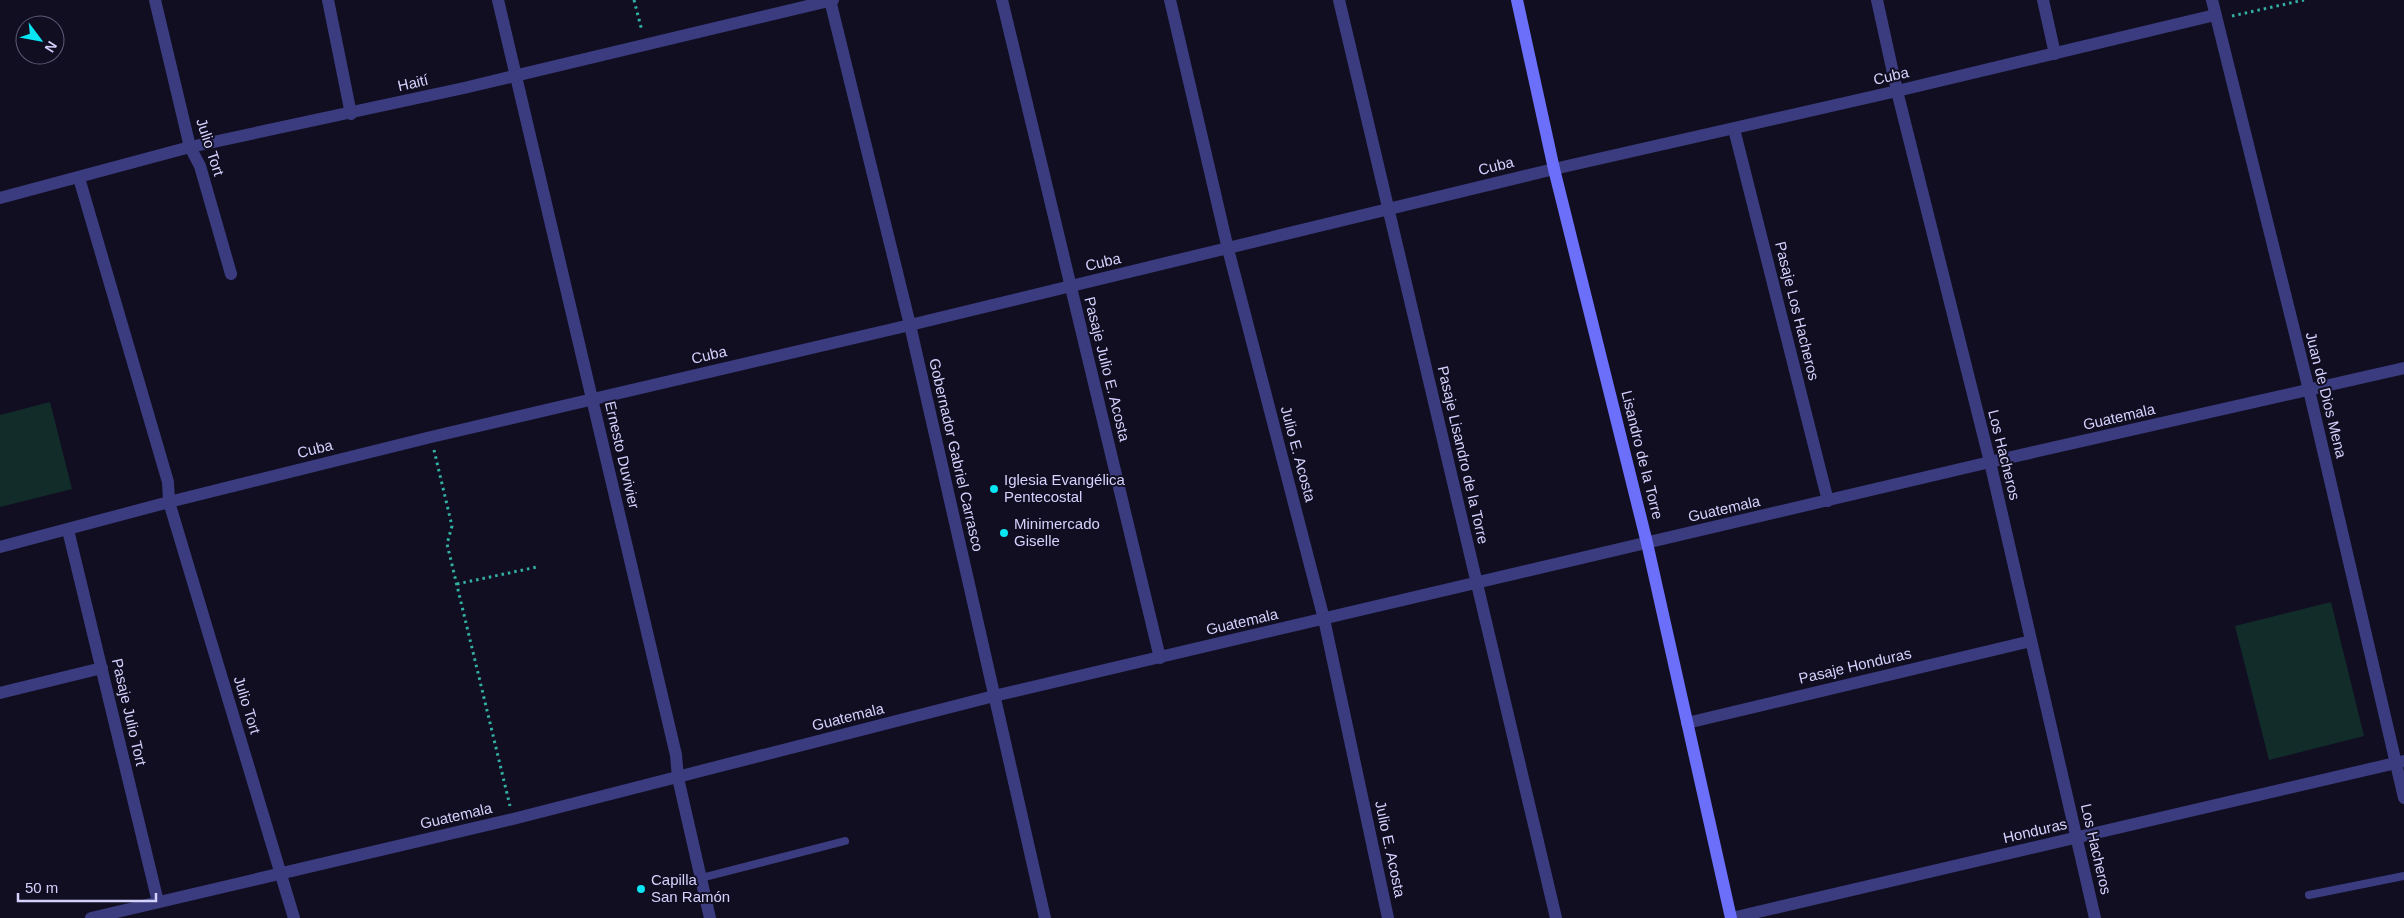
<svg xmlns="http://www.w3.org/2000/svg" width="2404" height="918" viewBox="0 0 2404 918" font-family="Helvetica,sans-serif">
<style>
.grass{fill:#122c2a}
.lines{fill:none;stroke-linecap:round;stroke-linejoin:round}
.path{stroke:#33b0a3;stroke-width:3;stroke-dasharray:2.5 4;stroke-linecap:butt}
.service{stroke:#3b3c7f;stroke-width:8}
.minor{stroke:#3b3c7f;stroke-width:12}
.tertiary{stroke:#3b3c7f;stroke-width:12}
.secondary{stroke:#6c6ffa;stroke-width:12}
.poi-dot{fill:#09e5f2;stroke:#110e22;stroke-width:2}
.labels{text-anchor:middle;stroke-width:4;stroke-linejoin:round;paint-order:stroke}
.street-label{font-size:15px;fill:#d4d1fd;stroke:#110e22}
.poi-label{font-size:15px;fill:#d4d1fd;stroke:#110e22;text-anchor:start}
</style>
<rect width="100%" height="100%" fill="#110e22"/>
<path class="grass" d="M50,402L72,489L0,507V415Z
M2331,602L2364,736L2269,760L2235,626Z"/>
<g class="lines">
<path class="path" d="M634,0L642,31
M2232,16L2304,0
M434,450L452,526L447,544L510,806
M457,584L537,567"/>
<path class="service" d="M701,878L845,841
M2309,895L2404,876"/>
<path class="minor" d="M155,0L190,147L200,166L231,274
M328,0L351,114
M498,0L676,755L678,778L710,918
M830,0L910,325L1045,918
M1002,0L1160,658
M1170,0L1228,249L1324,619L1388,918
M1339,0L1556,918
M1877,0L1897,91L1990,462L2095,918
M2043,0L2055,54
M2212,0L2309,390L2404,798
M1734,129L1828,501
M79,178L168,482L169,502L294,918
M68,530L158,902
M0,547L169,502L431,437L910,325L1554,169L1897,91L2215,15
M0,693L102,668
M1687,723L2031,641
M91,918L513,819L994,696L1990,462L2404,368
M1732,918L2404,761"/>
<path class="tertiary" d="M0,198L190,147L464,88L833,0"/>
<path class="secondary" d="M1517,0L1554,169L1647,543L1731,918"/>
</g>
<g class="poi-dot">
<circle cx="994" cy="489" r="5"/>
<circle cx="1004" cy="533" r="5"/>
<circle cx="641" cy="889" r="5"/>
</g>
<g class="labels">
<g class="street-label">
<text transform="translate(1891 76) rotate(-13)" y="5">Cuba</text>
<text transform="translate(413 83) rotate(-13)" y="5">Haití</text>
<text transform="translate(210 147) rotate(72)" y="5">Julio Tort</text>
<text transform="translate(1496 166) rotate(-14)" y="5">Cuba</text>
<text transform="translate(1103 262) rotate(-13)" y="5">Cuba</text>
<text transform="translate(1797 311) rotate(76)" y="5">Pasaje Los Hacheros</text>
<text transform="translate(709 355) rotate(-13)" y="5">Cuba</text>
<text transform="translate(1107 369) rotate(76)" y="5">Pasaje Julio E. Acosta</text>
<text transform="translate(2326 395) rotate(76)" y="5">Juan de Dios Mena</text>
<text transform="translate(2119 417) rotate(-13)" y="5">Guatemala</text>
<text transform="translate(315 449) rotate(-14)" y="5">Cuba</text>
<text transform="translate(1298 454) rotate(75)" y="5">Julio E. Acosta</text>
<text transform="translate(622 455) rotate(77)" y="5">Ernesto Duvivier</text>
<text transform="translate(956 455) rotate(77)" y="5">Gobernador Gabriel Carrasco</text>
<text transform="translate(1463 455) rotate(77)" y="5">Pasaje Lisandro de la Torre</text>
<text transform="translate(1642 455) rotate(76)" y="5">Lisandro de la Torre</text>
<text transform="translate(2004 455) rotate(76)" y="5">Los Hacheros</text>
<text transform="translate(1724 509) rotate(-13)" y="5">Guatemala</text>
<text transform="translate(1242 622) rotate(-13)" y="5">Guatemala</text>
<text transform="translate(1855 666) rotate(-13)" y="5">Pasaje Honduras</text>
<text transform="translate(247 705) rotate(73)" y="5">Julio Tort</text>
<text transform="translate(129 712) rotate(77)" y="5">Pasaje Julio Tort</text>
<text transform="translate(848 717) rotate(-14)" y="5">Guatemala</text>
<text transform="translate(456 816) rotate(-13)" y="5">Guatemala</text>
<text transform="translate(2035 831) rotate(-13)" y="5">Honduras</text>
<text transform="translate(1390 849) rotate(78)" y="5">Julio E. Acosta</text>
<text transform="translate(2096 849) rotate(77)" y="5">Los Hacheros</text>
</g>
<g class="poi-label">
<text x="1004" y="485">Iglesia Evangélica<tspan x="1004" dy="17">Pentecostal</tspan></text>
<text x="1014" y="529">Minimercado<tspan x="1014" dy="17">Giselle</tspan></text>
<text x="651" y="885">Capilla<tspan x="651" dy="17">San Ramón</tspan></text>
</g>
</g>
<g transform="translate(40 40) rotate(122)"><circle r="24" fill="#110e22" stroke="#5f5c7a"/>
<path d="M0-4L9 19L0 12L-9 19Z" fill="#09e5f2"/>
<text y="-8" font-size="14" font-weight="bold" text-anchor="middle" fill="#d4d1fd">N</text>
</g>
<path d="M18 893v8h138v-8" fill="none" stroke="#d4d1fd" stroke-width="2.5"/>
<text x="25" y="893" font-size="15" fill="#d4d1fd" stroke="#110e22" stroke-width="4" paint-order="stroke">50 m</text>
</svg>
